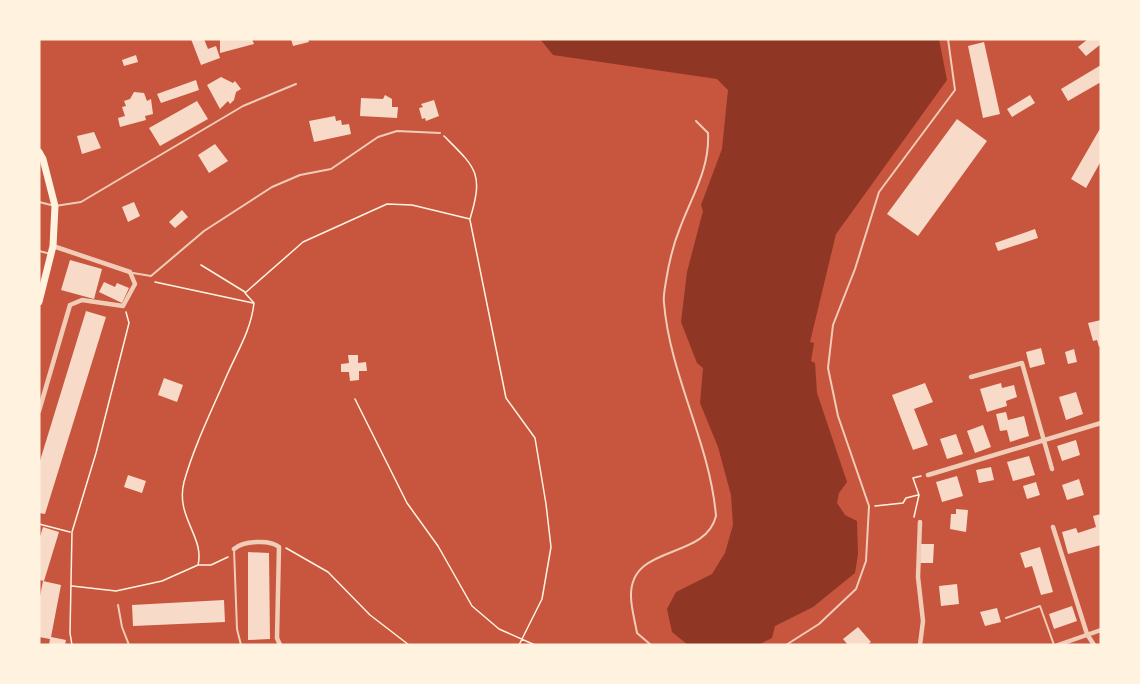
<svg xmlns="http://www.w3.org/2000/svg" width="1140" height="684" viewBox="0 0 1140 684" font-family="Mulish,sans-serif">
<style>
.water{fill:#8f3625}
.building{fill:#f7dbc8}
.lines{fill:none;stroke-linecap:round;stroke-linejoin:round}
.path{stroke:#fff3e0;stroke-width:1.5}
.service{stroke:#f1ccb7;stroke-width:2}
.minor{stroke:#f1ccb7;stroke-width:4.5}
.secondary{stroke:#fff3e0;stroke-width:7}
</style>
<rect width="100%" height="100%" fill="#c8553d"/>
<path class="water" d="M540,39H939L947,80L836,234L810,342L814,343L811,361L815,363L817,393L847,482L839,493L837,503L845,515L857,521L858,554L855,573L813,607L775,626L772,638L758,645H688L672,632L667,609L676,592L712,574L725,553L733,525L731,495L718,447L700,403L703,368L697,363L681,322L687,272L703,211L701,205L722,149L728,90L717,79L553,55Z"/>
<path class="building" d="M191,39H204L208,49L216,46L220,58L201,65Z
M220,39H252L254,44L220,53Z
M291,39H308L309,42L293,46Z
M1088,39H1100L1101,44L1086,56L1078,47Z
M984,42L1000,114L983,118L968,46Z
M136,55L138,62L124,66L122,60Z
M1101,65V82L1068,101L1061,89Z
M221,77L233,83L235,81L241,89L236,92L234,100L230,104L228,101L220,109L207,85Z
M196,80L199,90L161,103L157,94Z
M134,92L144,93L147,101L151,99L153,114L145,116L146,120L120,127L118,118L125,116L122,107L126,106L124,101L130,99Z
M385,95L392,99V107H398L397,118L360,116L361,98L383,99Z
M1030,95L1035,103L1012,117L1007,109Z
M434,100L439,116L426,121L425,118L422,119L419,108L423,107L421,104Z
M197,101L208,119L160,146L149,128Z
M335,116L336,121L341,120L342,125L349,124L351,134L314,142L309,121Z
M957,119L987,141L918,236L887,214Z
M1101,127V161L1086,188L1071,179Z
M94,132L101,148L82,154L77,136Z
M215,144L228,161L209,173L198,155Z
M134,202L140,216L128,222L122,207Z
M182,210L188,217L175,228L169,222Z
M1035,229L1038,238L998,251L995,243Z
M70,260L102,269L94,299L61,290Z
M104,282L115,287L117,283L129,288L122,303L99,292Z
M86,311L106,317L45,514L39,513V464Z
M1101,320V346L1099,347L1097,340L1093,341L1088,323Z
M1041,348L1045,364L1030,368L1026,352Z
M1074,349L1077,362L1068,364L1065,352Z
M348,355H358V363L366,362L367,371H359V380L350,381L349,372H341V364L349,363Z
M164,378L183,385L177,402L158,395Z
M925,383L933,402L914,409L928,445L913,450L892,395Z
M1001,383L1002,388L1014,385L1017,397L1006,401L1007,406L987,412L980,389Z
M1076,392L1083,414L1066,420L1059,397Z
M1006,412L1008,420L1024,416L1029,436L1010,442L1007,430L1000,431L996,414Z
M983,425L991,447L975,453L967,431Z
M956,434L963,454L947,459L940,439Z
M1076,440L1080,455L1062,461L1057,446Z
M1029,456L1035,475L1013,481L1007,462Z
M991,467L994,480L979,483L976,470Z
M128,475L146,481L142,493L124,487Z
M957,476L963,496L942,502L936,482Z
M1079,479L1084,495L1067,500L1062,485Z
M1036,482L1040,495L1027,499L1023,486Z
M956,509L968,510L966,532L950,529L951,514H956Z
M1101,514V545L1068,554L1062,532L1076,528L1078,533L1096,527L1093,516Z
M43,527L59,532L44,581L39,580V540Z
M921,544H934L933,563H920Z
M1040,547L1053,592L1041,595L1032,566L1025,568L1020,553Z
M248,552L269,553L270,639L248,640Z
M43,581L61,585L51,637L66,640L65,645H49L50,639L39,637V601Z
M957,584L959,604L941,606L939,586Z
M224,600L225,622L133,626L132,605Z
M1072,606L1077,621L1054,629L1049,614Z
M997,608L1001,622L985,626L980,612Z
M858,627L871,642L867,645H848L843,639Z"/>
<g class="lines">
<path class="path" d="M470,220L506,398L535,438L546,504L551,547L542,599L519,645
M201,265L245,292
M155,282L253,303
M355,399L407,503L438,546L472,606L499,629L535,645
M875,506L903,503L906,498L918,495
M914,517L919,495L913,478L921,476
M39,524L70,532
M286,548L328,572L370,615L409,645
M198,565C205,537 175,517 184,482C194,446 212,410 227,375C238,350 251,330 254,303L245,293L303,242L387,204L412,205L470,219C484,173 476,168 444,136
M72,586L116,591L162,581L198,565H211L228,557
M72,645L70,633L72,532L96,453L129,323L126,312"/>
<path class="service" d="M39,202L55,206L81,202L243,106L296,84
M39,251L51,254
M133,273L151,276L204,231L272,187L300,175L331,169L378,137L397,131L440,133
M234,549L237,629L241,645
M118,605L122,627L129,645
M1006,618L1040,606L1054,645
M159,645H174
M651,645L637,633C635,621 631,608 631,596C630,543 705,561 716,516C710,443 670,376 664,303C663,296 665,288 666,281C669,262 673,245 680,228C692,196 710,168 708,133L696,121
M786,645L819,624L856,589L866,561L869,506L838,416L828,368L833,325L855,269L879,192L955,90L948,39"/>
<path class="minor" d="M971,377L1022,363L1052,469
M39,411L70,305L82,300L123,306L135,284L130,272L53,246
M928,475L1101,423
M1053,527L1087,634L1094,645
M234,549C243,541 270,539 279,547L277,638L280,645
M920,645L923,621L918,577L920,522
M1058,645L1101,630"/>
<path class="secondary" d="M39,152L43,159L55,206L53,246L39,302"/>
</g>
<rect width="1140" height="684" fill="none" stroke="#fff3e0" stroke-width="81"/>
</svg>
